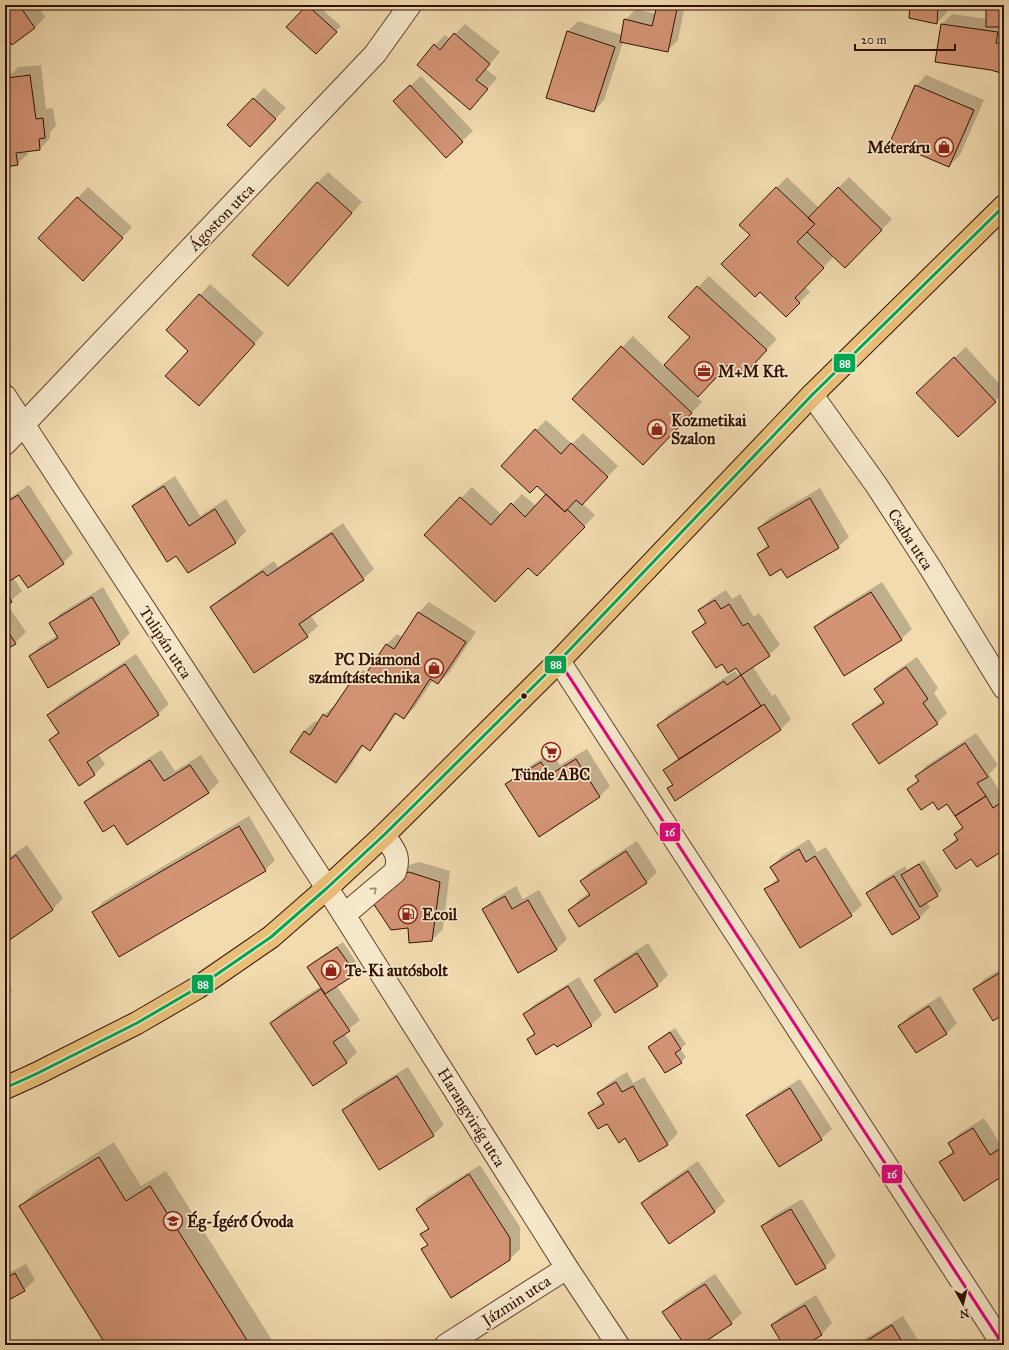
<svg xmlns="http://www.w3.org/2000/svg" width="1009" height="1350" viewBox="0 0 1009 1350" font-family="'IM FELL Great Primer',serif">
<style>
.shadow{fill:#0003}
.building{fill:#d39475;stroke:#301002}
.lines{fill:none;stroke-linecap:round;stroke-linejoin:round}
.minor-casing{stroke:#60432d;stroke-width:24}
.major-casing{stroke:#301002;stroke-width:24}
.minor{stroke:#f6e8cb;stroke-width:22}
.major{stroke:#e8be78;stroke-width:22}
.bus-1-casing{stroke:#f6e8cb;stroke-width:6}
.bus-2-casing{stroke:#f6e8cb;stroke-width:6}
.bus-1{stroke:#e5007d;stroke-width:3}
.bus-2{stroke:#00a651;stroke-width:3}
.oneway{stroke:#9d8771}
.bus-dot{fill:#301002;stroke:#f6e8cb;stroke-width:1.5}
.labels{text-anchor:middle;stroke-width:3.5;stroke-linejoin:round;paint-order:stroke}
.poi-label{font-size:16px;font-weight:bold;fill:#301002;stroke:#f6e8cb;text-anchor:start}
.street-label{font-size:16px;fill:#301002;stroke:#f6e8cb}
.line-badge{stroke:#f6e8cb;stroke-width:1.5}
.badge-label{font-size:11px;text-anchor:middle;font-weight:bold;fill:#fff}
</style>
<rect width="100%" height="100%" fill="#f1dbaf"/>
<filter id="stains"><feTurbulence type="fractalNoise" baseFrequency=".005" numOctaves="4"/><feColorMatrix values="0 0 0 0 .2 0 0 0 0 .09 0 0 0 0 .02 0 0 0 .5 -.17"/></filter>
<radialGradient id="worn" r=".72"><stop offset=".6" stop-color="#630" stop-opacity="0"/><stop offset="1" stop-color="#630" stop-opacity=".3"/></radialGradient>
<path class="shadow" d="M5,5H37L45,17L35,28L12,44L5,34Z
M308,5H317L341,26L316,52L288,27Z
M658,5H685L678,40L667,51L623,42L604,100L594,111L567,32L578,21L622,35L625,20L636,9L656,14Z
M911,5H948L947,12L937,23Z
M987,5H1004V73L942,24L952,14L987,19Z
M465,24L500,52L486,69L497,78L470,109L435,45L445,35L450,39Z
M41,65L46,109L53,108L56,126L50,132V138L40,149L27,150L28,154L17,164L5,166V83L8,81V78L18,67Z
M926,75L984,100L960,155L949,166L916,86Z
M421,76L473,131L446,156L405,91Z
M264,88L286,108L260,135L229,125Z
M328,172L362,202L288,285L317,183Z
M787,177L819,208L849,177L892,219L856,256H834L805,287L810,292L786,316L751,235L740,225Z
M88,187L132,227L94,269L39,238Z
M709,276L777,339L751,366L728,364L692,390L691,391L702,402L653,453L573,399L633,336L665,367L692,337L670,317Z
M210,284L264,333L209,394L190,350L200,295Z
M966,347L1004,389V392L995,401L928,382Z
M546,420L572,444L583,433L618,466L582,503L595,515L548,565L528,567L425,535L472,487L502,515L522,494L536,506L547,494L538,485L536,430Z
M175,476L200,516L226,499L246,531L236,542L188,572L177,555L133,506L144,496Z
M29,485L73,553L63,563L19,573L13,577L22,591L7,604L26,632L15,643L5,649V501Z
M820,488L849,537L838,547L782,568L758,554L768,544L759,528L769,518Z
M343,523L374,569L363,579L310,615L318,626L307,636L211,607L222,597L274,561L278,567Z
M882,582L912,629L901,639L815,627L826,617Z
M103,587L130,633L120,643L48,687L30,656L40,646L58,635L50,623L61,613Z
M726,590L732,599L740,594L754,617L759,613L780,645L769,655L753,667L772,696L775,694L791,719L781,729L676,799L668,788L673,784L664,770L679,757L658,725L669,714L735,671L738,675L741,673L736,666L722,663L694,633L706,621L699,610L710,600Z
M429,602L476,632L449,673L438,683L433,680L415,707L404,718L397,713L380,739L370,749L364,745L347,771L336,781L304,731L315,721L319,723L324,715L335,705L336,706L353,680L363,670L368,673L387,644L397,634L402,637L419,612Z
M136,654L169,704L158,714L98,754L105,764L95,774L79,784L50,740L59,731L48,715L59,704Z
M917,657L938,688L934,693L947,713L937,723L854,724L864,714L883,701L875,689L886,678Z
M976,733L998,765L989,774L1004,798V848L971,858L944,850L958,837L955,834L963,826L947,802L933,801L908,789L919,779L917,776L927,765Z
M587,749L610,786L600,796L539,835L507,784L517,774L552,752L560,765Z
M161,750L175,771L201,755L219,782L208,793L114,823L85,802L96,792Z
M249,816L275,860L265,870L93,912L104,901Z
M809,839L817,852L826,847L862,905L851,915L766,889L778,878L771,867L782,856Z
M637,841L657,872L647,882L580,926L569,910L580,899L589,893L581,881L592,870Z
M27,845L63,898L53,909L5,941V860Z
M924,860L942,890L937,896L926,902L930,907L919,918L868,893L878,883L905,866L907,870Z
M420,862L450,871L443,929L432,940L409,927L383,889L411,864Z
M516,886L523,899L539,890L567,939L556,950L483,910L494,899Z
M343,942L360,968L355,973L336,985L360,1020L344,1033L357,1052L347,1062L313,1085L271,1023L282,1012L321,986L308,967L313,962Z
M648,943L668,975L658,985L615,1012L595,980L606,970Z
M1004,967V1012L974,990L984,979Z
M579,977L602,1015L591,1025L555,1042L528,1039L535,1032L524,1014L535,1004Z
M5,979L12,992L5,999Z
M940,996L957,1023L946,1034L900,1026L910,1015Z
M675,1028L686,1044L680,1049L686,1057L681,1062L649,1047L654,1042Z
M408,1067L444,1125L433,1135L344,1110L354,1099Z
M627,1072L633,1083L644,1077L678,1133L667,1144L625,1137L608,1122L590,1113L603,1101L598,1093L609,1083Z
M800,1079L832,1129L821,1139L747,1115L758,1105Z
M984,1118L1001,1145L1004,1143V1174L941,1162L954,1150L949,1144L960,1133Z
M114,1142L141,1186L166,1171L275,1345H107L20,1206L36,1191Z
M698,1161L725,1201L715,1211L669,1242L642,1203L653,1192Z
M480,1165L520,1227V1249L509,1260L422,1250L428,1244L422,1234L429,1227L417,1209L427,1198Z
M802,1199L836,1256L825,1267L762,1226L773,1216Z
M26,1264L35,1280L24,1290L5,1300V1275Z
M715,1274L742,1313L731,1323L699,1345H686L664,1312L674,1301Z
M816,1295L832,1323L822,1334L803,1345H784L772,1325L783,1315Z
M903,1316L921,1345H855L856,1344Z"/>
<path class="building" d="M5,5H19L35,28L12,45L5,35Z
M307,5L337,32L316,54L286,27Z
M657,5L677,9L668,52L620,42L624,19L652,26Z
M910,5H938L937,24L909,18Z
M986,5H1004V27H986Z
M941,24L998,32L996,43L1004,44V74L991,70L935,62Z
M567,31L615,47L594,112L546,98Z
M454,33L490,64L476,80L488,89L470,110L417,65L434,44L440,50Z
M30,75L36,119L43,118L45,138L39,139L40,150L16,153L18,165L5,167V90H8L7,78Z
M410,85L463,142L446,158L393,101Z
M915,85L974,110L949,167L890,142Z
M253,98L276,119L250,147L227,125Z
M317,182L352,213L288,286L252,255Z
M776,187L815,224L797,242L824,268L795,298L800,303L786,317L760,292L755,297L721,264L750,235L739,225Z
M838,187L882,230L845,268L807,232L815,224L808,218Z
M77,197L123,238L83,281L38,238Z
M697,286L767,350L741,378L728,365L698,397L664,365L690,337L668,317Z
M199,294L255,344L199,406L165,376L188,351L166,330Z
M621,346L692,413L643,465L572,399Z
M954,357L996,402L958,437L916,393Z
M535,429L561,454L571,443L608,477L582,505L576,500L565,512L537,486L530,493L501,466Z
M164,486L189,526L215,509L236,543L188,573L176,556L167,562L132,506Z
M546,494L565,512L567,509L585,527L537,576L528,568L495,602L424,535L460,497L491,525L511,503L525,517Z
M18,495L64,564L28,588L19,575L5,584V503Z
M810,498L839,548L787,578L781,569L770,576L757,554L769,547L758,528Z
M332,533L364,580L299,624L308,637L254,673L210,607L263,571L267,576Z
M5,591L12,602L5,607Z
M871,592L902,640L844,676L814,627Z
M92,597L120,644L48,688L29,656L58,638L49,623Z
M715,600L721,609L729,604L743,626L748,623L770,656L741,675L736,668L728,673L722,664L716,668L692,632L706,623L698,610Z
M418,612L466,642L438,684L430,679L404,719L395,713L370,751L362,745L336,783L290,752L304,731L310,735L323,714L327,717L352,680L359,684L386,644L394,649Z
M5,627L16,644L5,650Z
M125,664L159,715L87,762L95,775L79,786L49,740L59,733L47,715Z
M906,667L928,699L923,703L938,724L879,764L852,724L884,703L874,689Z
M741,675L761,706L679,759L657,725L724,681L727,685Z
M764,704L781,730L675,801L667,788L673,785L663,770Z
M965,743L988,777L977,783L986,796L955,816L947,804L938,810L933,802L921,810L907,789L919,781L915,776Z
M576,759L600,797L539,837L505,784L541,762L549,775Z
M150,760L164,781L190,765L209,793L127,845L114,825L103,832L84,802Z
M986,796L993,808L1003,801L1004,803V850L977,867L971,859L956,869L943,850L958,840L954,834L963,828L955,816Z
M239,826L266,871L119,957L92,912Z
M799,849L806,862L815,856L852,916L800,948L764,889L779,881L770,867Z
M626,851L647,883L579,927L568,910L590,895L580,881Z
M16,855L53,910L5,943V863Z
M919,864L938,896L920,907L901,875Z
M409,872L440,882L432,941L409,943L408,928L391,930L371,900L400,875Z
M894,876L920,918L892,935L866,893Z
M505,896L512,909L528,900L557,950L518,973L482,909Z
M337,947L356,974L325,994L307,967Z
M637,953L658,986L615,1013L594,980Z
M1004,970V1014L993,1021L973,989Z
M568,986L592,1026L557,1047L554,1044L536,1055L527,1039L535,1034L523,1014Z
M321,989L350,1031L333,1042L347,1063L313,1086L270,1023Z
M929,1006L947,1034L916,1053L898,1026Z
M670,1032L681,1049L675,1053L682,1063L665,1073L648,1047Z
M397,1076L434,1136L379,1170L342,1110Z
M616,1082L622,1092L633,1086L668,1145L639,1162L625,1138L619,1143L607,1124L598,1129L588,1113L604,1104L597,1093Z
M790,1088L822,1140L779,1167L746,1115Z
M973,1128L990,1155L1004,1146V1175L964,1201L939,1162L954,1153L948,1143Z
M99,1157L126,1201L150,1186L250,1345H106L19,1206Z
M688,1171L715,1212L669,1244L641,1203Z
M469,1174L510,1238V1260L451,1298L421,1249L428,1245L420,1234L429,1229L416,1209Z
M791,1209L826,1268L796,1285L761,1226Z
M1004,1261V1270L1000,1263Z
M15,1273L25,1291L5,1302V1279Z
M705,1284L732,1324L700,1345H685L662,1312Z
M805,1305L822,1335L805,1345H783L771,1325Z
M892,1325L904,1345H860Z"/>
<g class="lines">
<defs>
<path id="minor" d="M812,395L877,486L931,569L1004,688
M5,396L327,888L567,1268L618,1345
M5,444L375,54L410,5
M559,661L1003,1345
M344,915L395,872C401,855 393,849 384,835
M446,1345L567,1268"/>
<path id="major" d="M5,1088L36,1074L137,1023L197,988L271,937L327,888L384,835L559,661L812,395L1004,206"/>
</defs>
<use href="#minor" class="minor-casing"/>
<use href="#major" class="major-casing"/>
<use href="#minor" class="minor"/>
<use href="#major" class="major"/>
<defs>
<path id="bus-1" d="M559,661L1003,1345"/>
<path id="bus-2" d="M5,1088L36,1074L137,1023L197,988L271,937L327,888L384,835L559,661L812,395L1004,206"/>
</defs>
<use href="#bus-1" class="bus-1-casing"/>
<use href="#bus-2" class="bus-2-casing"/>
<use href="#bus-1" class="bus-1"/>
<use href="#bus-2" class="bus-2"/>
</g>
<defs><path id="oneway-chevron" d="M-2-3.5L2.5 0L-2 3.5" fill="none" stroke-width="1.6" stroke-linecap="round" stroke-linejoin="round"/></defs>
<use class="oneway" href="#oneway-chevron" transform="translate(374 890) rotate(-41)"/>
<defs>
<symbol id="shop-ring" viewBox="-11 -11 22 22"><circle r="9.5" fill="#f6e8cb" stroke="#8f2418" stroke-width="1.5"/><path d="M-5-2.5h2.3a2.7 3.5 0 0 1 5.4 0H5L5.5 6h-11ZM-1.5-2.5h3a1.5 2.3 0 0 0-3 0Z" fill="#8f2418"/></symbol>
<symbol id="office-ring" viewBox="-11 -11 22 22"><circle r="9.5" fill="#f6e8cb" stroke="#8f2418" stroke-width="1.5"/><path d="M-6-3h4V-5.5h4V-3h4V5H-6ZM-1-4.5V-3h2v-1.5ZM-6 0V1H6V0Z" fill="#8f2418"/></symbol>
<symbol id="supermarket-ring" viewBox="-11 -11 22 22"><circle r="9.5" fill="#f6e8cb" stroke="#8f2418" stroke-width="1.5"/><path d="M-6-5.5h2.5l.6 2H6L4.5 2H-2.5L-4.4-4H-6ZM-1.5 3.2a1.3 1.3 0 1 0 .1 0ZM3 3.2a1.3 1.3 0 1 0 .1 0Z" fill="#8f2418"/></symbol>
<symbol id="fuel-ring" viewBox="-11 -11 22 22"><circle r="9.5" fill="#f6e8cb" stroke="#8f2418" stroke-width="1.5"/><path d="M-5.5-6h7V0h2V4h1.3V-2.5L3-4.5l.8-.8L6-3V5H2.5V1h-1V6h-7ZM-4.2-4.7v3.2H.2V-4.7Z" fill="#8f2418"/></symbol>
<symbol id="school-ring" viewBox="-11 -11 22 22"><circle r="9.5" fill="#f6e8cb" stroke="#8f2418" stroke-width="1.5"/><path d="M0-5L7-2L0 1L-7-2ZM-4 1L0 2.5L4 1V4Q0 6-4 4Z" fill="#8f2418"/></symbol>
</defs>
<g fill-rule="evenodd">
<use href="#shop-ring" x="933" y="136" width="22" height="22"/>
<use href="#office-ring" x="693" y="360" width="22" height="22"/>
<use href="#shop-ring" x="646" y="418" width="22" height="22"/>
<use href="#shop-ring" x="423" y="657" width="22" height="22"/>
<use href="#supermarket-ring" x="540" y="741" width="22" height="22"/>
<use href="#fuel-ring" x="397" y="903" width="22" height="22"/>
<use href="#shop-ring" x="320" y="959" width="22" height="22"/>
<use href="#school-ring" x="162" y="1210" width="22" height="22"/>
</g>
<circle class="bus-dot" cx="524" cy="696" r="3.5"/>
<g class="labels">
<g class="poi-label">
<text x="930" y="153" text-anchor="end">Méteráru</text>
<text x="718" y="377">M+M Kft.</text>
<text x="671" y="426">Kozmetikai<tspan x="671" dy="18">Szalon</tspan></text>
<text x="420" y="665" text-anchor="end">PC Diamond<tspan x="420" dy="18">számítástechnika</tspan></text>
<text x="551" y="780" text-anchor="middle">Tünde ABC</text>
<text x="422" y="920">Ecoil</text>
<text x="345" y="976">Te-Ki autósbolt</text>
<text x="187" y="1227">Ég-Ígérő Óvoda</text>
</g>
<g class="street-label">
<text transform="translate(221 217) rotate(-46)" y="6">Ágoston utca</text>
<text transform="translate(911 539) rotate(57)" y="6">Csaba utca</text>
<text transform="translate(166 642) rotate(57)" y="6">Tulipán utca</text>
<text transform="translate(472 1117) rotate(58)" y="6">Harangvirág utca</text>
<text transform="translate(516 1300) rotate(-33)" y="6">Jázmin utca</text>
</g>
</g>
<g class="line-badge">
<rect x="833" y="353" width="23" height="20" rx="4" fill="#00a651"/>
<rect x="544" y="655" width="23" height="19" rx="4" fill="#00a651"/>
<rect x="659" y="822" width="22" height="20" rx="4" fill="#e5007d"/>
<rect x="191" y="974" width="23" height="20" rx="4" fill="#00a651"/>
<rect x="881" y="1164" width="22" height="20" rx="4" fill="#e5007d"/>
</g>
<g class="badge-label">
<text x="845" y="367">88</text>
<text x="556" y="668">88</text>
<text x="670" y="836">16</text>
<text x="203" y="988">88</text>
<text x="892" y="1178">16</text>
</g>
<rect width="1009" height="1350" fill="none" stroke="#f1dbaf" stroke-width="20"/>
<rect x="6" y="6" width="997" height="1338" fill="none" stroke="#301002" stroke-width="2"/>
<rect x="10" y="10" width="989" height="1330" fill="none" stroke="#301002"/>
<g transform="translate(963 1304) rotate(172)" stroke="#f6e8cb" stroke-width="3" paint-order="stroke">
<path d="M0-3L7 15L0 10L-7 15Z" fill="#301002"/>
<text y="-6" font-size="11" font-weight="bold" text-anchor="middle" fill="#301002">N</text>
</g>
<path d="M855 44v6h100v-6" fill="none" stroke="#301002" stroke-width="2"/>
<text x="861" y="44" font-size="12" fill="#301002" stroke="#f6e8cb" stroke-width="3" paint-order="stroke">20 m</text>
<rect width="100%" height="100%" filter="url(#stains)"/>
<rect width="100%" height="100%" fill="url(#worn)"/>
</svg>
